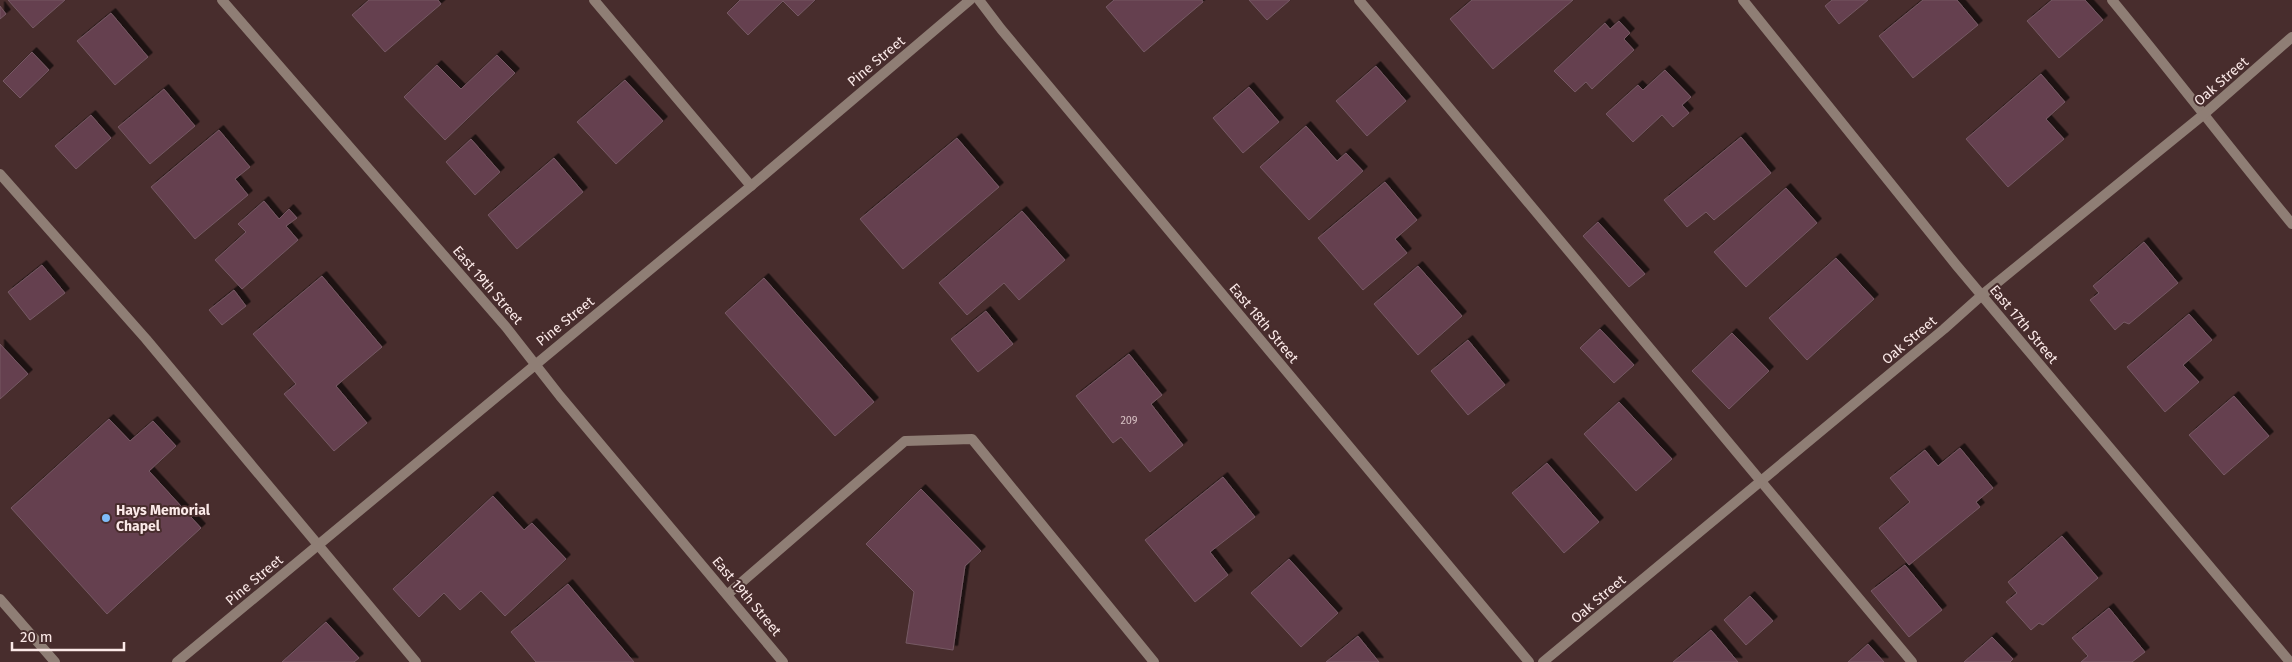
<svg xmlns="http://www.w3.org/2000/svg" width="2292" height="662" viewBox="0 0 2292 662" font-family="'Fira Sans',sans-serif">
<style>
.building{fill:#65414f;stroke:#765964;filter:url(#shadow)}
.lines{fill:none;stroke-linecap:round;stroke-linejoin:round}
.lane{stroke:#8f7e75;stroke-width:10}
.street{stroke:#8f7e75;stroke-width:10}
.poi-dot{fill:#7fbdfa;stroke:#482d2d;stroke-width:2}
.labels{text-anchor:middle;stroke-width:4;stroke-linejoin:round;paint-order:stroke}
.number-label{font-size:11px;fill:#d6bfc2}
.street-label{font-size:14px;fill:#fbe9e8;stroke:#482d2d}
.poi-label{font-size:14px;font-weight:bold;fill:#fbe9e8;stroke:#482d2d;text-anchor:start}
</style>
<defs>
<filter id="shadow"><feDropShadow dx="4.5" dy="-4.5" stdDeviation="0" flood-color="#0009"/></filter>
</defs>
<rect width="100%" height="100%" fill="#482d2d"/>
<path class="building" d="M8,0H65L33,28Z
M369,0H438L441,4L385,52L352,15Z
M740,0H815L798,16L783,1L748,35L727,13Z
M1114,0H1202L1203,2L1144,52L1106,7Z
M1249,0H1290L1267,20Z
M1472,0H1573L1493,69L1450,19Z
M1832,0H1868L1839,24L1825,6Z
M1923,0H1957L1978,25L1913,78L1879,36Z
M2052,0H2085L2103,20L2059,58L2027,21Z
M0,6L6,14L0,19Z
M111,13L148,57L115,85L77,41Z
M1619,21L1630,33L1624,39L1634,50L1592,89L1586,82L1575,92L1554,71L1605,23L1610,29Z
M32,52L49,70L20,98L3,81Z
M497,55L515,73L445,140L404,97L437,65L461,89Z
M1376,66L1406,101L1367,136L1336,101Z
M1665,70L1691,97L1682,105L1689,113L1673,127L1662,115L1633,142L1606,114L1638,85L1643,90Z
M2041,74L2065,102L2046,119L2064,139L2008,187L1966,139Z
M625,80L663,121L616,164L577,122Z
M1249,87L1279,122L1243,153L1213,118Z
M164,89L195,126L150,164L118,127Z
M91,115L111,138L76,169L55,146Z
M1306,126L1337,161L1346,153L1363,171L1309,220L1260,167Z
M219,130L250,167L235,179L248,195L195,239L151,187Z
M1741,137L1771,173L1714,220L1706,212L1687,227L1664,200Z
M957,138L999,187L903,269L860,219Z
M471,139L500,172L475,195L446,162Z
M554,158L583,192L517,249L488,215Z
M1385,182L1417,220L1395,239L1407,253L1363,290L1318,238Z
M1786,188L1817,223L1746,287L1714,252Z
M264,201L279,219L289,209L297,218L286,226L298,240L242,289L215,260L246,232L238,224Z
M1022,211L1065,260L1019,300L1004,283L967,315L939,283Z
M1598,222L1645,274L1629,287L1583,236Z
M2144,242L2178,283L2129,324L2124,322L2115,330L2090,300L2099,293L2093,286Z
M1836,258L1874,299L1807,360L1769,318Z
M42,265L65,293L30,320L8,292Z
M1418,266L1462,316L1418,355L1374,304Z
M322,276L382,347L336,386L367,423L334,451L284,394L296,384L253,334Z
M764,278L874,402L835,436L725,313Z
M234,290L246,306L222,325L209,310Z
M986,311L1013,344L978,372L951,339Z
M2189,314L2212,340L2183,365L2199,382L2165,412L2127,367Z
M1600,329L1634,365L1614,383L1580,348Z
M1732,333L1769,371L1729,409L1692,371Z
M1468,340L1505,385L1468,415L1431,371Z
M0,344L28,374L0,399Z
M1129,354L1162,395L1151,404L1183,445L1150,472L1121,437L1113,443L1076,396Z
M2234,396L2269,436L2224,475L2189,435Z
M1619,402L1672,459L1636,491L1584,434Z
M109,419L130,441L153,421L176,446L149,471L201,528L107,614L11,508Z
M1960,448L1993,488L1976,502L1980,507L1909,565L1879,528L1910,502L1890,478L1925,450L1938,466Z
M1547,463L1599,522L1564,553L1512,493Z
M1223,477L1255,517L1210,552L1228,575L1195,602L1145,540Z
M921,489L981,551L965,566L953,650L906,643L914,592L866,544Z
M493,496L524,530L532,523L566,559L505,616L481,591L460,610L444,593L419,617L393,589Z
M2062,536L2098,578L2043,625L2039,623L2031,630L2006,602L2017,593L2008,582Z
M1289,559L1338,613L1301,647L1251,593Z
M1905,565L1942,610L1909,637L1871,591Z
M568,584L634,662H536L511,632Z
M1750,596L1773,621L1746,645L1724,620Z
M2109,608L2145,652L2132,662H2081L2088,656L2072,638Z
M326,622L359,658L354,662H282Z
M1711,630L1738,662H1673Z
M1358,636L1379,662H1326Z
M1992,637L2013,659L2010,662H1964Z
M1868,644L1884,662H1848Z"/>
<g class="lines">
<path class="lane" d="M594,0L751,186
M1359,0L1912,662
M2112,0C2173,74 2231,150 2292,224
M0,174L146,339L416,662
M728,594L905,441L972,439L1154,662"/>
<path class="street" d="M222,0L506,327L560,396L783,662
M979,0L1001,29L1529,662
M1743,0L1957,266L2290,662
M0,599L55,662
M177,662L751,186L970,0
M1543,662L1944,329L1982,295L2203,115L2292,37"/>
</g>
<circle class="poi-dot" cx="106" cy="518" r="5"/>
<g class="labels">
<g class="number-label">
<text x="1129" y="424">209</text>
</g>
<g class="street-label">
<text transform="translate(876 61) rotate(-40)" y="5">Pine Street</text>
<text transform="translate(2221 81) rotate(-41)" y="5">Oak Street</text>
<text transform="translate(488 285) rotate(49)" y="5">East 19th Street</text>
<text transform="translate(565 321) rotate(-39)" y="5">Pine Street</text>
<text transform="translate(1264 323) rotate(50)" y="5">East 18th Street</text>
<text transform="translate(2024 324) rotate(50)" y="5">East 17th Street</text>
<text transform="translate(1909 340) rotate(-40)" y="5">Oak Street</text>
<text transform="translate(254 580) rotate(-40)" y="5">Pine Street</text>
<text transform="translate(747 596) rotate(50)" y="5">East 19th Street</text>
<text transform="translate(1598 599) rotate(-40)" y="5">Oak Street</text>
</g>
<g class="poi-label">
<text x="116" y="515">Hays Memorial<tspan x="116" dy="16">Chapel</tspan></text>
</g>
</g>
<path d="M12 642v8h112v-8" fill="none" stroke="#fbe9e8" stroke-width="2.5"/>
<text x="20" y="642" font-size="15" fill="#fbe9e8" stroke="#482d2d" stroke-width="4" paint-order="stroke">20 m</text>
</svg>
